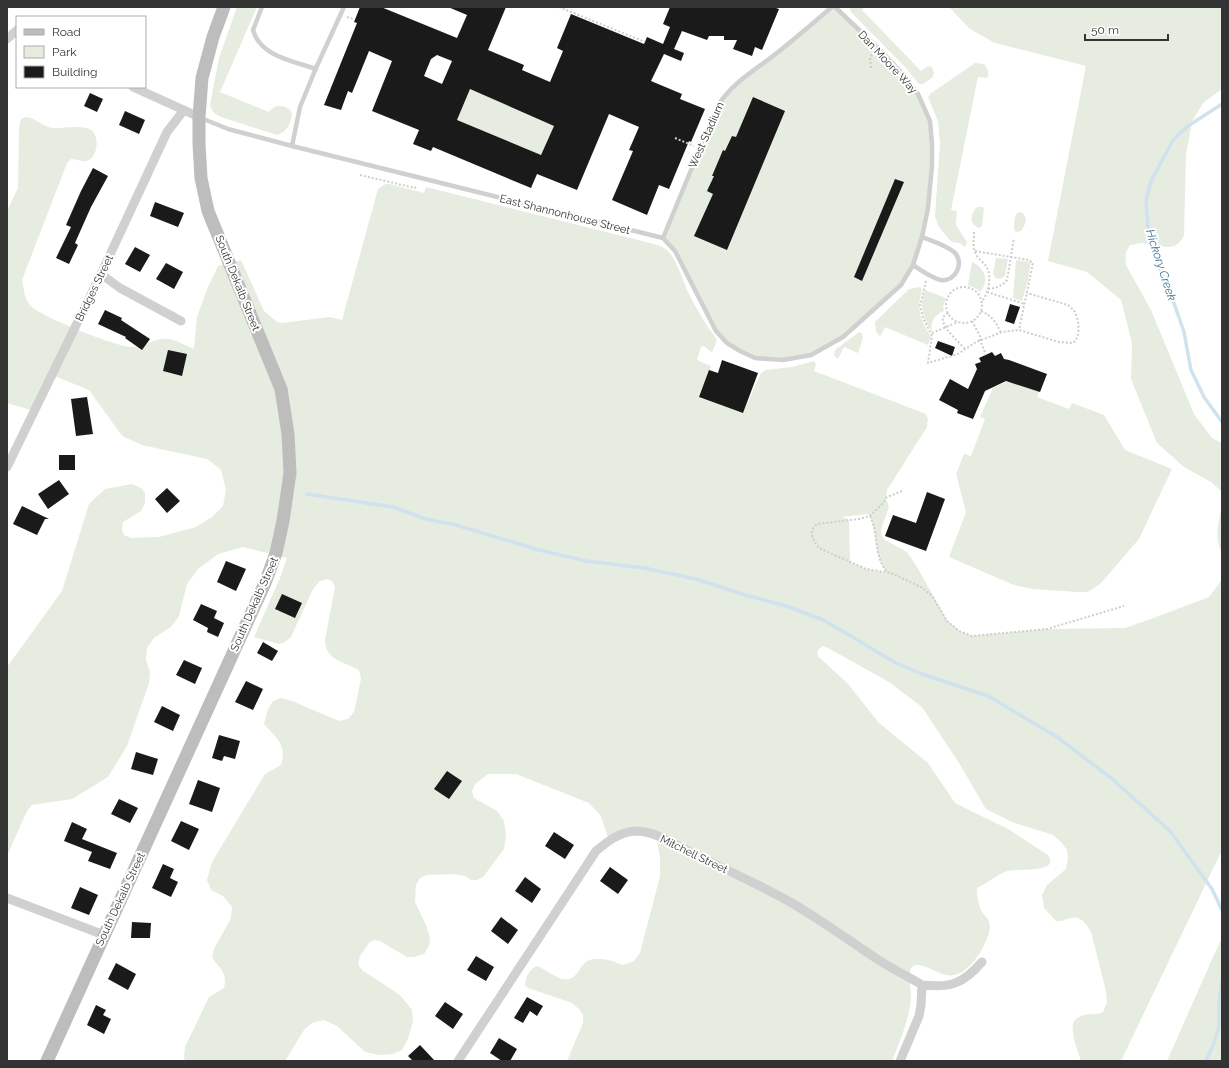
<svg xmlns="http://www.w3.org/2000/svg" width="1229" height="1068" viewBox="0 0 1229 1068" font-family="Raleway,sans-serif">
<style>
.green{fill:#e6ecdf;fill-rule:evenodd}
.lines{fill:none;stroke-linecap:round;stroke-linejoin:round}
.stream{stroke:#cfe2ee;stroke-width:3.5}
.building{fill:#1a1a1a;fill-rule:evenodd}
.path{stroke:#cdcdcd;stroke-width:2;stroke-dasharray:2 2;stroke-linecap:butt}
.service{stroke:#d0d0d0;stroke-width:4.5}
.minor{stroke:#d0d0d0;stroke-width:9}
.secondary{stroke:#bdbdbd;stroke-width:13}
.labels{text-anchor:middle;stroke-width:4;stroke-linejoin:round;paint-order:stroke}
.street-label{font-size:11px;fill:#333;stroke:#fff}
.water-label{font-size:12px;font-style:italic;fill:#3f7597;stroke:#fff}
</style>
<rect width="100%" height="100%" fill="#fff"/>
<path class="green" d="M237,7H257L220,92L269,112C275,103 287,105 292,113C291,123 287,132 277,135L221,117C215,114 212,112 210,105L219,58Z
M832,7L878,48L918,94L930,121L932,144L928,208L913,265L901,285L843,337L811,355L783,360L755,358L740,351L716,331L675,251L663,238L723,95Z
M849,7H864L862,10L921,71L928,66L932,67L934,73L933,77L923,84H919L906,68L851,12Z
M949,7H1221L1222,89L1204,102L1192,121L1186,155L1184,235C1175,256 1159,243 1142,243C1138,243 1134,245 1130,245C1125,252 1125,257 1126,265L1151,310L1194,414L1212,438L1222,443V495L1221,491L1211,482L1184,467L1157,443L1131,379L1132,343L1121,300L1087,272L1048,261L1086,66L995,43L970,29Z
M975,63L984,64C987,68 989,71 988,77L986,78L978,77L951,210L957,211L956,224L959,230L967,242L965,247L960,243L952,242L948,238L939,227L935,216L940,143L938,121L928,97L930,94Z
M470,89L554,126L541,155L457,120Z
M26,117C36,118 42,126 52,128C62,129 82,124 91,130C100,136 98,159 86,161C82,162 75,159 71,159L67,163L22,280C24,289 24,299 31,306C41,317 117,347 132,347C143,347 151,340 162,339C172,337 184,345 194,349L197,317L208,287L218,266L241,260L264,311L277,322L282,323L330,317L342,320L378,189L385,184H389L424,193L426,187L654,244C659,245 663,247 667,250C676,258 683,281 688,292C696,309 706,325 717,340L716,343L712,352H711L704,346L701,347L697,360L711,366L700,398L743,413L761,373L766,370L792,367L814,361L816,364L814,371L926,414L928,419L927,427L887,490L886,498L889,507L881,529V535L885,540L907,552L917,567L947,620L959,631L972,636L1047,629L1125,628L1151,619L1209,597L1221,581L1222,574V850L1121,1061H1081C1078,1052 1071,1034 1073,1024C1074,1019 1080,1016 1084,1015C1093,1013 1093,1016 1103,1012L1107,1003L1106,991L1091,932C1087,925 1081,915 1071,918C1064,919 1065,922 1056,921L1044,908L1042,895L1047,885L1066,869L1068,859L1067,850L1062,843L1053,835L1012,822L986,809L959,763L922,707L889,682L828,648L823,646L819,649L817,653L819,657L848,684L879,723L928,763L955,803L1008,829L1048,855C1061,874 1015,868 1007,871C997,875 987,883 977,888C977,897 978,904 982,912C984,915 988,918 989,922C992,928 987,939 984,945C978,958 963,979 946,975C938,974 919,960 912,967C907,972 911,989 911,996C910,1019 900,1040 892,1061H567L583,1023V1015L579,1009L572,1003L528,988L525,985C526,976 529,970 537,966C545,969 555,977 562,979C580,982 577,964 590,960C592,959 594,959 596,959C609,959 612,961 623,965L634,961L640,953L660,876V858L656,834L608,837L601,816L589,803L516,774H488L475,784L472,791L474,798L497,811L504,821L506,835L504,849L483,877L477,880H471L465,876L452,874L427,875L420,878L416,885L415,902L427,927L430,938L429,946L424,954L414,957H407L380,941L374,940L369,943L360,956L358,964L362,970L400,995L412,1010L413,1021L408,1039L402,1050L393,1054L379,1055L365,1052L337,1026L324,1020L312,1023L304,1030L285,1061H185L184,1057L185,1047L209,997L224,988C228,974 220,968 212,958L214,949L231,918L232,907L223,896L211,890L207,880L212,862L265,774L281,765C287,744 277,739 264,724L268,709L273,701L281,698L292,701L339,721L348,719L354,712L361,679L359,670C344,662 325,660 325,640L335,587L332,581L327,579L320,581L313,589L291,637L285,642L279,644L254,637L280,578L287,558L243,547L218,554L198,569L187,584L179,616L171,627L154,638L147,648L146,660L150,672L149,683L127,746L108,777L72,799L32,805L27,811L7,856V667L62,591L89,504L105,489L132,484L141,488L145,493V503L141,511L123,522L122,529L124,535L131,538L159,537L196,527L212,517L223,506L226,490L221,470L207,459L142,445L124,437L120,433L89,390L52,375L34,411L7,403V211L18,188L19,128L21,119ZM867,514L870,516L872,521C877,539 875,557 887,573L866,569L850,562L849,520L842,517Z
M977,207H982L984,209L982,226L979,228C969,224 970,214 977,207Z
M1019,212L1023,213L1026,219L1025,224L1021,231L1017,232L1015,231C1013,226 1014,215 1019,212Z
M996,258L1008,259L1005,276L1000,279L995,278L993,273Z
M1016,260L1031,262L1028,280L1022,301L1013,298Z
M972,262C985,268 990,281 980,292L977,289L968,285Z
M920,287L922,290C916,310 920,319 931,337L928,345L885,327L880,337L876,331L875,322L909,289Z
M925,290L946,298L943,307L944,311C934,315 930,322 932,332C923,319 919,306 925,290Z
M859,332L862,333L863,338L858,353L844,347L838,359L834,356L835,350Z
M1011,380L1039,391L1037,397L1069,409L1072,403L1104,415L1125,450L1172,469L1139,539L1101,583L1093,589L1087,592H1077L1033,589L1014,585L949,557L966,512L956,474L964,454L971,456L985,419L980,417L993,388Z
M1222,506V554C1214,538 1218,523 1222,506Z
M1222,938V1061H1167L1213,957Z"/>
<g class="lines">
<path class="stream" d="M1222,104L1188,126L1173,140L1151,181L1146,201L1148,227L1157,261L1175,306L1184,332L1191,370L1204,397L1222,422
M307,494L393,507L426,519L456,525L539,550L586,561L644,568L696,579L745,595L783,605L821,619L844,632L894,662L919,673L988,696L1057,737L1111,778L1170,831L1212,889L1222,910
M1206,1061L1214,1043L1219,1027V1001L1222,982"/>
</g>
<path class="building" d="M360,7H381L457,38L467,15L448,7H506L488,50L524,65L522,70L550,82L563,51L557,48L571,14L644,44L647,37L663,44L670,27L663,24L670,7H773L779,9L762,50L755,47L752,56L733,49L737,40H724V36H709L707,40L682,31L674,49L684,53L681,61L664,54L651,81L682,94L680,99L705,109L691,142L689,141L669,189L659,185L647,215L612,200L633,151L629,150L639,127L609,114L577,190L537,174L531,188L433,147L431,151L413,144L419,130L372,111L392,61L369,51L352,93L348,91L341,110L324,105L357,23L354,22ZM437,55L452,61L442,84L424,76L431,59ZM470,89L554,126L541,155L457,120Z
M90,93L103,99L97,112L84,106Z
M753,97L785,111L727,250L694,236L713,194L707,191L714,176H712L723,150L725,151L732,136L736,137Z
M125,111L145,120L139,134L119,125Z
M93,168L108,176L91,207L75,243L78,245L69,264L56,258L71,227L66,225L81,191Z
M895,179L904,182L862,281L854,277Z
M155,202L184,213L178,227L150,216Z
M135,247L150,255L140,272L125,264Z
M166,263L183,272L174,289L156,279Z
M1010,304L1020,307L1014,324L1005,321Z
M105,310L122,318L121,320L150,339L142,350L125,338L126,337L98,324Z
M938,341L955,347L952,356L935,348Z
M168,350L187,354L182,376L163,371Z
M992,352L995,356L1001,353L1004,359L1009,360L1047,374L1040,392L1006,381L985,391L973,419L957,413L958,410L939,400L950,379L968,389L977,369L975,364L981,362L979,358Z
M722,360L758,373L743,413L699,397L709,370L718,373Z
M87,397L93,434L76,436L71,399Z
M59,455H75V470H59Z
M59,480L69,494L48,509L38,494Z
M167,488L180,501L167,513L155,499Z
M927,492L945,499L926,551L885,536L893,515L916,523Z
M22,506L49,519H45L37,535L13,524Z
M226,561L246,569L236,591L217,582Z
M282,594L302,603L295,618L275,609Z
M201,604L217,611L214,618L224,623L218,637L207,632L208,628L193,620Z
M263,642L278,651L272,661L257,653Z
M184,660L202,668L195,684L176,675Z
M246,681L263,689L253,710L235,702Z
M162,706L180,715L173,731L154,722Z
M219,735L240,741L235,759L224,756L222,761L212,758Z
M136,752L158,759L153,775L131,769Z
M447,771L462,781L449,799L434,789Z
M198,780L220,788L212,812L189,804Z
M119,799L138,808L130,823L111,814Z
M181,821L199,829L189,850L171,841Z
M72,822L87,829L82,839L117,853L110,869L88,861L92,852L64,841Z
M554,832L574,845L565,859L545,846Z
M163,864L174,869L170,878L178,882L171,897L152,888Z
M610,867L628,880L618,894L600,881Z
M525,877L541,889L532,903L515,891Z
M80,887L98,895L89,915L71,908Z
M501,917L518,930L508,944L491,931Z
M132,922L151,923L150,938H131Z
M476,956L494,967L486,981L467,970Z
M116,963L136,974L128,990L108,979Z
M527,997L543,1006L537,1016L530,1011L523,1023L514,1018Z
M445,1002L463,1014L453,1029L435,1016Z
M96,1005L106,1010L103,1015L111,1019L104,1034L87,1025Z
M499,1038L517,1049L510,1061H502L490,1053Z
M420,1045L435,1061H413L408,1056Z"/>
<g class="lines">
<path class="path" d="M559,7L645,42
M347,17L353,19
M871,68L870,58L873,53
M675,138L694,146
M360,175L415,188L416,185
M974,232C974,239 972,247 976,254C978,259 983,262 986,266C993,276 988,294 981,303
M975,251L1029,260L1033,263L1019,330
M926,281L920,306L923,318L932,336L928,363L958,354L976,342L1002,332L1019,330L1059,342L1073,343C1081,337 1079,320 1075,312C1073,309 1070,307 1068,305L1027,293
M946 305a18 18 0 1 1 36 0a18 18 0 1 1-36 0Z
M988,289C996,288 1001,287 1007,280L1014,238
M987,292L1025,304
M981,311C992,316 996,322 1001,333
M948,313L943,317C940,326 959,342 965,349
M972,321L980,336V340L986,355
M932,333L958,322
M902,491L887,497L883,503L870,516L859,519L817,524C808,531 813,541 819,548L866,569L891,573L921,587L932,596L947,621L959,631L972,636L1047,629L1124,606
M870,516C879,534 873,557 888,573"/>
<path class="service" d="M262,7L253,30C260,56 293,61 316,69
M201,118L228,129L292,146L663,238L675,251L716,331L727,343L740,351L755,358L783,360L811,355L843,337L901,285L913,265L922,237L928,208L932,166V144L930,121L918,94L899,70L878,48L835,7
M292,146L300,107L316,68L344,7
M663,238L717,107C732,82 756,70 778,52C796,38 814,22 832,7
M913,265C921,270 931,278 941,280C956,282 965,262 954,252C945,245 932,241 922,237"/>
<path class="minor" d="M7,39L17,30
M133,87L199,117
M101,274L120,288L181,321
M7,467L101,274L167,132L184,110
M7,898L104,935
M922,985C950,988 963,984 982,962
M458,1061L596,851C608,841 619,832 636,831C656,831 680,847 698,856C729,871 760,885 790,902C820,919 848,940 877,959C891,968 907,976 922,985L921,1005L919,1016L900,1061"/>
<path class="secondary" d="M47,1061L265,583L276,553L283,521L290,473L288,434L281,389L208,211L201,178L199,144V117L202,78L213,37L224,7"/>
</g>
<g class="labels">
<g class="street-label">
<text transform="translate(888 62) rotate(47)" y="4">Dan Moore Way</text>
<text transform="translate(706 135) rotate(-66)" y="4">West Stadium</text>
<text transform="translate(565 214) rotate(14)" y="4">East Shannonhouse Street</text>
<text transform="translate(238 283) rotate(68)" y="4">South Dekalb Street</text>
<text transform="translate(94 288) rotate(-64)" y="4">Bridges Street</text>
<text transform="translate(254 604) rotate(-66)" y="4">South Dekalb Street</text>
<text transform="translate(694 854) rotate(26)" y="4">Mitchell Street</text>
<text transform="translate(120 899) rotate(-65)" y="4">South Dekalb Street</text>
</g>
<g class="water-label">
<text transform="translate(1161 265) rotate(72)" y="4">Hickory Creek</text>
</g>
</g>
<rect width="1229" height="1068" fill="none" stroke="#333333" stroke-width="16"/>
<rect x="16" y="16" width="130" height="72" fill="#ffffff" stroke="#adadad"/>
<rect x="24" y="29" width="20" height="6" fill="#bdbdbd" stroke="#adadad"/>
<text x="52" y="36" font-size="12" fill="#333333">Road</text>
<rect x="24" y="46" width="20" height="12" fill="#e6ecdf" stroke="#adadad"/>
<text x="52" y="56" font-size="12" fill="#333333">Park</text>
<rect x="24" y="66" width="20" height="12" fill="#1a1a1a" stroke="#adadad"/>
<text x="52" y="76" font-size="12" fill="#333333">Building</text>
<path d="M1085 34v6h83v-6" fill="none" stroke="#333333" stroke-width="2"/>
<text x="1091" y="34" font-size="12" fill="#333333" stroke="#ffffff" stroke-width="3" paint-order="stroke">50 m</text>
</svg>
